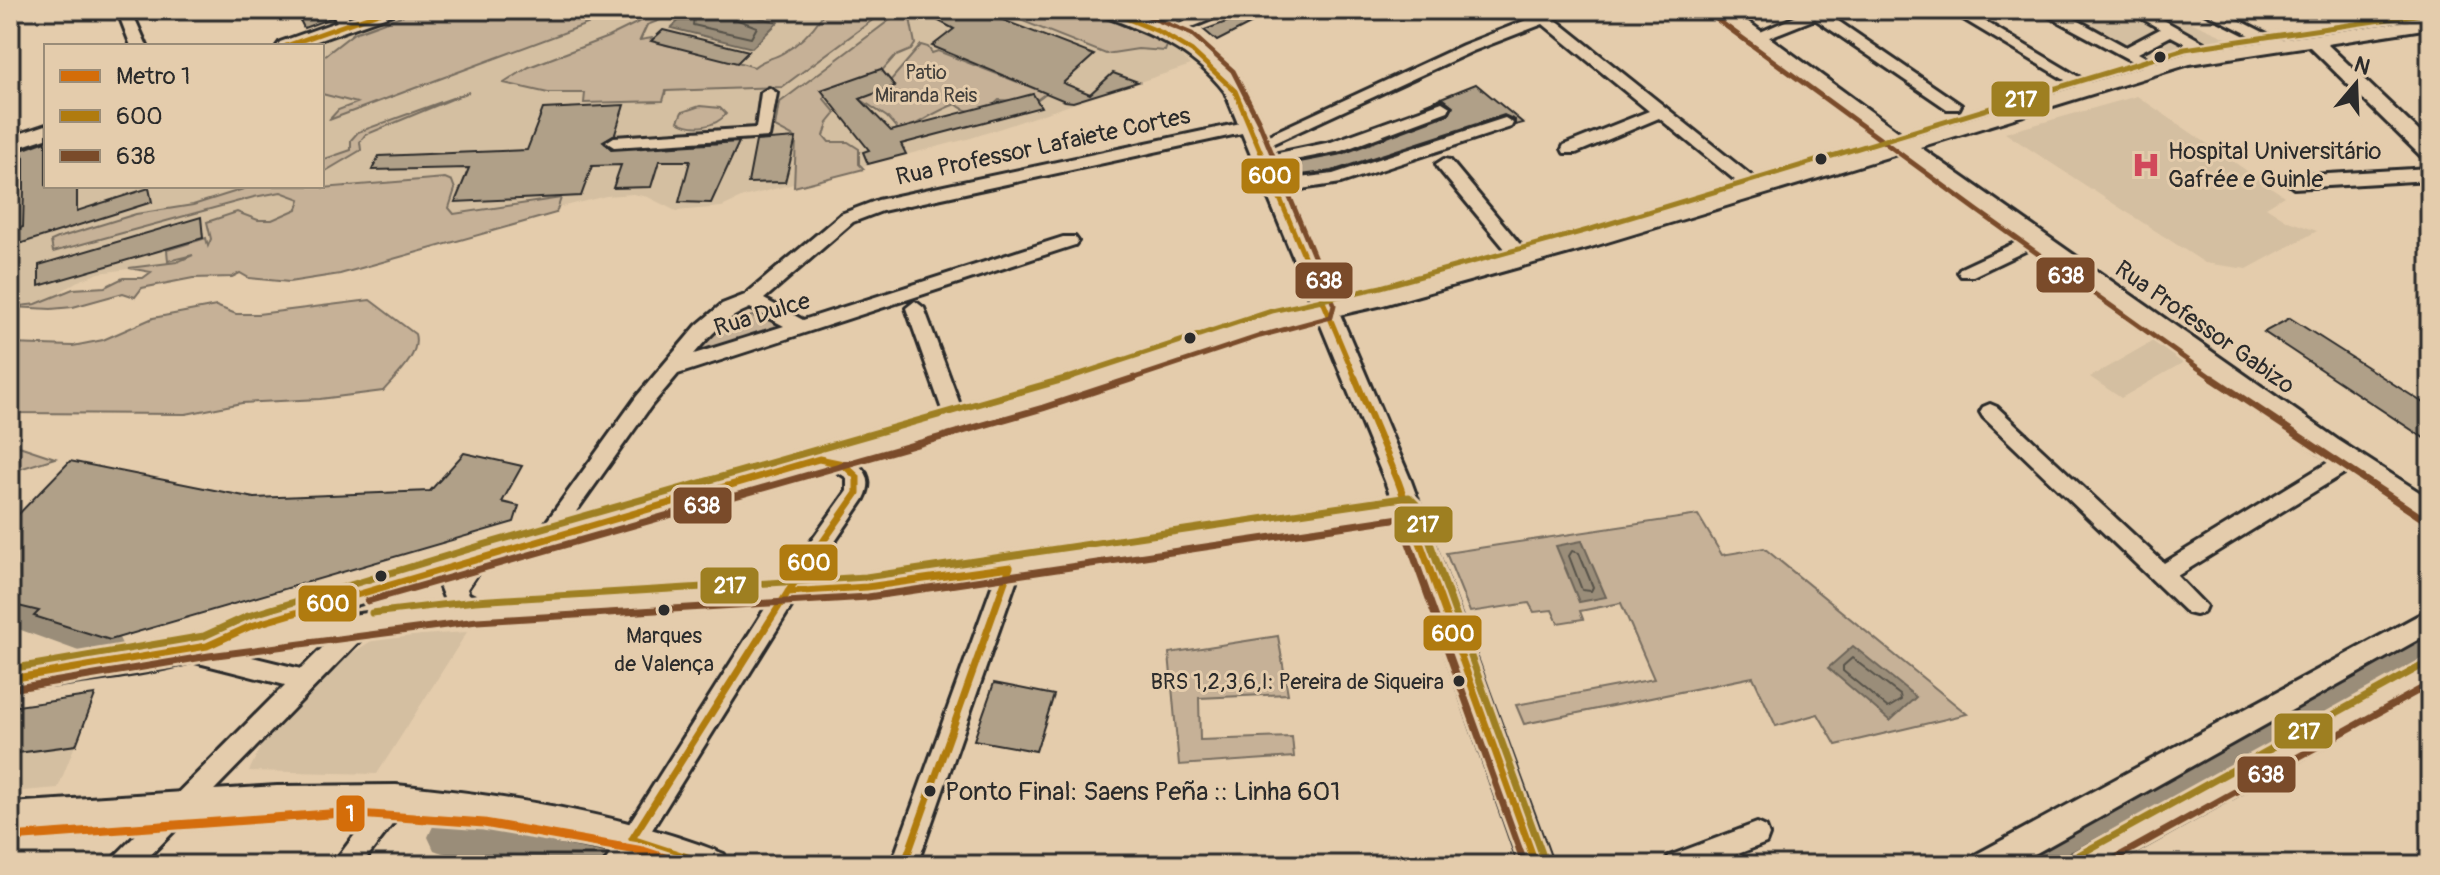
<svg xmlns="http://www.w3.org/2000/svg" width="2440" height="875" viewBox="0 0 2440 875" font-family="Pangolin,sans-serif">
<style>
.built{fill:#d4bfa1}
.green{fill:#c6b197;stroke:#786e61;stroke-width:2}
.water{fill:#9a8d79;stroke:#6e665a;stroke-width:2}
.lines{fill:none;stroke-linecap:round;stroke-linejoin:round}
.shore{stroke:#57524a;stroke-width:2}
.river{fill:#9a8d79;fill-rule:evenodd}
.building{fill:#b0a088;stroke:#2b2b2b;stroke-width:2}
.minor-casing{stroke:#2b2b2b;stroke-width:6}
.tertiary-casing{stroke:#2b2b2b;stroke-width:6}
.secondary-casing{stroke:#2b2b2b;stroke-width:6}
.minor{fill:#e4ccac;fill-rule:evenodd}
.tertiary{fill:#e4ccac;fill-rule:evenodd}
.secondary{fill:#e4ccac;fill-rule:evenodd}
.bus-1-far1-casing{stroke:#e4ccac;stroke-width:10}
.bus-1-casing{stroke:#e4ccac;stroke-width:13}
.bus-2-far1-casing{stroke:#e4ccac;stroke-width:10}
.bus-2-casing{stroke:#e4ccac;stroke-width:13}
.bus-3-far1-casing{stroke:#e4ccac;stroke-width:10}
.bus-3-casing{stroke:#e4ccac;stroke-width:13}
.bus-1-far1{stroke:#b07b0f;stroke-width:5}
.bus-1{stroke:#b07b0f;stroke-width:7}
.bus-2-far1{stroke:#7a4b2a;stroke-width:5}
.bus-2{stroke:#7a4b2a;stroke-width:7}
.bus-3-far1{stroke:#9e7f21;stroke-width:5}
.bus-3{stroke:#9e7f21;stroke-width:7}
.metro-1-casing{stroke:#e4ccac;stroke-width:15}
.metro-1{stroke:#d46d09;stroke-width:9}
.bus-dot{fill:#2b2b2b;stroke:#e4ccac;stroke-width:3}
.labels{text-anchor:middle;stroke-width:6;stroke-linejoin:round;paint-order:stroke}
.far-park-label{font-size:20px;fill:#423f3b;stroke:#e4ccac}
.bus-label{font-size:22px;fill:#2b2b2b;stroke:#e4ccac}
.street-label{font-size:24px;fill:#2b2b2b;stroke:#e4ccac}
.poi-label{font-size:24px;fill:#2b2b2b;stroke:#e4ccac;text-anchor:start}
.near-bus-label{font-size:26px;fill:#2b2b2b;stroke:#e4ccac;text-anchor:start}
.line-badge{stroke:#e4ccac;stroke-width:3}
.badge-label{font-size:22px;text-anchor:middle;font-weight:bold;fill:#fff}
</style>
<rect width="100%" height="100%" fill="#e4ccac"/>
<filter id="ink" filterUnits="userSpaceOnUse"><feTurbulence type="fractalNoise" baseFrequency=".0125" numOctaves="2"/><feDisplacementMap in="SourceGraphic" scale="16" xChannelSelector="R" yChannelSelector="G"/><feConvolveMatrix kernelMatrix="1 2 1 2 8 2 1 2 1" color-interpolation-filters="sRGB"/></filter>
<g filter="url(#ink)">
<path class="built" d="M408,10H1079L1145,34L1177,52L1191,65L971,138L743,197L722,207L676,211L648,197L633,194L606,196L545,211L99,273L76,282L48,300L10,307V153L46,140V186H322V46H308Z
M2033,10H2163L2243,45L2138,66Z
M2137,96L2284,196L2266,207L2288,221L2317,231L2247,269L2205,263L2005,133Z
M2153,341L2184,362L2121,398L2090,377Z
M467,632L377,774L249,771L265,738L335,664L376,638Z
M95,695L58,788L10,792V707Z"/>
<path class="green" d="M418,10H614L598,20L329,120L338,110L357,103L322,94L323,57L354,33Z
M663,10H686L647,25L640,40L652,38L666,45L700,51L754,67C763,59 773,59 783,53C799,44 812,31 822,16L819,10H886L782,87L666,91L663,101L584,103L585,93H548L504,83L529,67L608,37Z
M903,10H915L910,18L915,44L911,50L894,57L879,74L825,93L824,99L836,113L828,123L824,136L829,142H848L859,149V164L864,169L794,187L796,138L775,127L779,103Z
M995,10H1083L1168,43L1165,51L1138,49L1106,54Z
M921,45L928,47L932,53L938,51L1046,93L1034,102L999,100C988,112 969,116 956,104C936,110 920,124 900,132L887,117L860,99L891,80Z
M469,92L365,135L360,142L361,150L324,172L323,188L445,178L452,181L455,189L449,208L454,214L561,198L556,213L340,274L289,282L249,278L240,273L232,277L193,278L142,288L135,297L123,293L73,307L51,309L12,307L36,304L73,289L105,287L123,278H143L151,272L129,268L177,262L193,255L168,261L167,250L206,238L208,246L211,239L207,222L237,212L258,220H272L297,209L300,199L281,192L254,197L53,252L51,241L58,238L136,214L193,205L253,186H322V160L351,150V140L358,132Z
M700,106L720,108L726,114C715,128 692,130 678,121L682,112Z
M370,300L415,334C421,355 396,376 383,391L320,399L242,403L186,414L10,413V344L73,346L103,340L153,318L216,306L236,314H258Z
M752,316L780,323V330L699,356L694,353L716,328Z
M10,443L55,458L10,472Z
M1698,515L1722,555L1764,548L1967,714L1836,745L1818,714L1776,726L1753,677L1524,724L1516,705L1654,679L1621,603L1580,611L1583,619L1558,623L1552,610L1534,612L1529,603L1470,612L1446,553Z
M1278,636L1288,694L1199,698L1200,740L1292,737L1294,757L1179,765L1169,653Z"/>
<path class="water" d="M690,10H726L778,22L752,48L671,28Z
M1582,541L1606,597L1579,602L1556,546Z
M1853,646L1916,697L1890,721L1828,668Z"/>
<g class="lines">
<path class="shore" d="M695,10L693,25L751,38L757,27L738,20L733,10
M1572,551L1579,553L1593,587L1591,591L1582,590L1569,556Z
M1852,658L1900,695L1901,700L1888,708L1843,671V666Z"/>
<path class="river" d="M10,598L118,636L123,646L118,656L106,661L10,626Z
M2430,631V663L2076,865H2021L2027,852Z
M447,819L592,846L605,851L611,864C568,871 475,866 434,850L428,837L434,824Z"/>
</g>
<path class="building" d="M295,10H326L331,18L304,28Z
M950,10H977L1094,55L1063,83L1090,94L1113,73L1138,82L1073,102L1065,101L932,46L954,29L937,20Z
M1254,12L1258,20L1217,41L1204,30Z
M663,30L749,51L737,63L651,41Z
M881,69L895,86L860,99L891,131L1033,94L1041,107L901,144L906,154L868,164L863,152L869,150L821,90Z
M1476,84L1523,123L1515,125V120L1504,115L1332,171L1293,176L1289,164L1342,154L1449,114L1453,106L1444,99L1421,106Z
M624,105L615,134L603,141L612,150L739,142L711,203L679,202L690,161H659L651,187L613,188L621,165L592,166L581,196L455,202L469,168L372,170L379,156L527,150L543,109Z
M796,138L785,182L748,183L756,141Z
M46,141V186H77V211L149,188L152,202L19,244L17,229L23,227L24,189V158L21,150Z
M201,217L203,238L39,286V265Z
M2290,318L2428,406L2430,442L2264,332Z
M464,453L522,466L502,502L519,506L514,522L110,640L34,616L39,611L10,604V523L70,461L254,498L430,491Z
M994,683L1054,695L1036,751L974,740Z
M95,695L76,745L10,754V707Z"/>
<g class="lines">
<defs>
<path id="minor" d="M117,10H131L147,46H131Z
M329,10H343L354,25L351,28H341Z
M1213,10H1234L1170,36L1165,38L1157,33Z
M1531,10H1544L1550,15L1764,186L1767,190L1764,194H1752L1659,118L1576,153H1564L1562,149L1564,145L1649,111L1543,24L1473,51L1263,148L1257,149L1249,144L1463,45L1534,17Z
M1805,10H1822L1961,105L1959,109H1947L1815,19L1762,40H1752L1749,37L1806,12Z
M1948,10H1966L2099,89L2097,92H2085Z
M2048,10H2059L2126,47L2160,29L2128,10H2146L2224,54L2221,57H2211L2171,36L2138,53L2162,66L2164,69L2156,74L2048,16Z
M2200,10H2219L2285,43L2277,48L2272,46Z
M769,88L777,93L769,137L614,147L606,142L614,137L756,128L761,93Z
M1442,102L1450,107L1448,111L1341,151L1264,166L1256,161L1264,156L1331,142Z
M1505,118L1513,123L1511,127L1341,183L1274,193L1266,187L1274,181L1333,174Z
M1250,121L1258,126L1256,130L882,211L853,222L764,299L803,320L1063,237H1075L1078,241L1075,245L678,374L651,406L553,544L546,547L539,544L535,538L539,532L637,396L697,325L722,304L745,295L841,214L878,200ZM750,308L784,326L694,354C710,335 727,317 750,308Z
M1444,159L1450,160L1528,254L1531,258L1528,262H1516L1438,168L1436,164Z
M2430,168V180L2294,188L2286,182L2294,176Z
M2036,233L2045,239L2042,243L1973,276H1961L1958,272L1961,268Z
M915,301L924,308L966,421L963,426H949L946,421L906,308Z
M1990,404L1997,407L2164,563L2342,454H2356L2359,460L2356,466L2177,576L2206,606L2203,613L2195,615L2187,613L1983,417L1980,412L1983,407Z
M819,451C844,455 881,466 864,499L796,599L630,865H603L780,585L847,491V478L836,471L812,465L809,459L812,453Z
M1010,558L1018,561L1021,567L917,865H891L999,567L1002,561Z
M360,615L368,618L371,625L368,632L141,865H111L115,856L285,685L179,658L176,651L179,644L187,641L301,669L352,618Z
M396,788L405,792L408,800L405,808L361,865H332L387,792Z
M1757,823L1766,827L1769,835L1766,843L1710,865H1665L1669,856Z"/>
<path id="tertiary" d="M370,10H396L393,14L303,46H277L280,42Z
M1712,10H1732L1907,138L2188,53L2430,18V28L2327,44L2430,142V159L2423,158L2309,46L2190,64L1920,147L2338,440L2430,499V522L2320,454L1901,153L1591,247L1383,305L1277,329L1040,407L489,565L482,567L467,589L469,594L479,599L867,576L1407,497L1416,500L1420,507L1416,514L1407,517L867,598L476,622L241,653L231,648C173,675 75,682 10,691V667L204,635L251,614L489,543L1038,390L1275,313L1383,289L1587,234L1889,143ZM445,578L440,588L446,603L304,621Z
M46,125V138L10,150V137Z
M2430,609V633L2015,865H1971L1975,855Z
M2430,661V687L2111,865H2067L2071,855Z"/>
<path id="secondary" d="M1096,10C1154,10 1213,44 1245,91L1411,481L1552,865H1520L1385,481L1225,92C1193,50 1147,32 1099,14Z
M396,785C502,795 625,814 724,854L728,865H664L632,855L456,821L396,815L277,816L10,833V803L277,786Z"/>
</defs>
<use href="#minor" class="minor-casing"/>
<use href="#tertiary" class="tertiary-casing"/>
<use href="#secondary" class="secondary-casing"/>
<use href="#minor" class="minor"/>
<use href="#tertiary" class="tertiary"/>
<use href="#secondary" class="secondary"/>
<defs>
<path id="bus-1-far1" d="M1106,10L1160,32L1192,51L1235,91L1356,380
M286,46L387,10"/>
<path id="bus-1" d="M1355,378L1398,481L1536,865
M788,592L867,587L1010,567
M10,679L207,646L251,626L819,459L843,464L857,477V493L788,592L632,839
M632,839L712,865
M904,865L1010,567"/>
<path id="bus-2-far1" d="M1715,18L1978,211L2215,380
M1128,380L1260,336L1331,317L1334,305L1259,122L1233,71L1192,34L1133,10"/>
<path id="bus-2" d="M2212,378L2425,520
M368,601L1043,408L1134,378
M11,689L209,656L477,621L868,597L1400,518L1525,865
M2103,865L2430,684"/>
<path id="bus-3-far1" d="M1062,380L1272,311L1381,287L1588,230L2185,49L2429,13"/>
<path id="bus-3" d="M372,613L475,601L866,577L1409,497L1416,504L1545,862
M10,669L204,636L248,616L486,544L1068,378
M2077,856L2425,664"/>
</defs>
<use href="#bus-1-far1" class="bus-1-far1-casing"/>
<use href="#bus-1" class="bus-1-casing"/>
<use href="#bus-2-far1" class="bus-2-far1-casing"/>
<use href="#bus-2" class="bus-2-casing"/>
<use href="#bus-3-far1" class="bus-3-far1-casing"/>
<use href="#bus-3" class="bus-3-casing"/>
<use href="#bus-1-far1" class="bus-1-far1"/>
<use href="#bus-1" class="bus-1"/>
<use href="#bus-2-far1" class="bus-2-far1"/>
<use href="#bus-2" class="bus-2"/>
<use href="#bus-3-far1" class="bus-3-far1"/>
<use href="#bus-3" class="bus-3"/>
<defs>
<path id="metro-1" d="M10,837L343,813L484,823L643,851L686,865"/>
</defs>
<use href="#metro-1" class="metro-1-casing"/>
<use href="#metro-1" class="metro-1"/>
</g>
</g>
<defs>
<symbol id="hospital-bare" viewBox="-9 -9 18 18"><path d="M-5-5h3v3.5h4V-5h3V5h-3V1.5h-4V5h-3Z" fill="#d1495b" stroke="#e4ccac" stroke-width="2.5" paint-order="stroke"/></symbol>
</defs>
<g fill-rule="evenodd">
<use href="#hospital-bare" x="2126" y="145" width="40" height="40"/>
</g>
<g class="bus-dot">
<circle cx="2160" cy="57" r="7"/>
<circle cx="1821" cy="159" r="7"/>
<circle cx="1190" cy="338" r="7"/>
<circle cx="381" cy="576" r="7"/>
<circle cx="664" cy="610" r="7"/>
<circle cx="1459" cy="681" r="7"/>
<circle cx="930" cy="791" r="7"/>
</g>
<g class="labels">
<g class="far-park-label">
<text x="926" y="79">Patio<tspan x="926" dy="23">Miranda Reis</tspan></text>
</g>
<g class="bus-label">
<text x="664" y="643">Marques<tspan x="664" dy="28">de Valença</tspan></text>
<text x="1444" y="689" text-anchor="end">BRS 1,2,3,6,I: Pereira de Siqueira</text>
</g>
<g class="street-label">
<text transform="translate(1043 146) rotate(-12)" y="8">Rua Professor Lafaiete Cortes</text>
<text transform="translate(762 314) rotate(-17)" y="8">Rua Dulce</text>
<text transform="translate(2205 327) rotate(35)" y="8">Rua Professor Gabizo</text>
</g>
<g class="poi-label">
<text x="2168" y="159">Hospital Universitário<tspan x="2168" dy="28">Gafrée e Guinle</tspan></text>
</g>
<g class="near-bus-label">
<text x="945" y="800">Ponto Final: Saens Peña :: Linha 601</text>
</g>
</g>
<g class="line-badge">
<rect x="1990" y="80" width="61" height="38" rx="8" fill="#9e7f21"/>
<rect x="1240" y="157" width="61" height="38" rx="8" fill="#b07b0f"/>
<rect x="2035" y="256" width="61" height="38" rx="8" fill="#7a4b2a"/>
<rect x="1294" y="261" width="60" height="39" rx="8" fill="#7a4b2a"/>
<rect x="672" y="486" width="61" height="39" rx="8" fill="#7a4b2a"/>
<rect x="1393" y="505" width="61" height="39" rx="8" fill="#9e7f21"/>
<rect x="778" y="543" width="61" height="39" rx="8" fill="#b07b0f"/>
<rect x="699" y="566" width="61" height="39" rx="8" fill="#9e7f21"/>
<rect x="297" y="584" width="61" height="39" rx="8" fill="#b07b0f"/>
<rect x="1422" y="614" width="61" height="38" rx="8" fill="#b07b0f"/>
<rect x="2273" y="712" width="61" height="38" rx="8" fill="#9e7f21"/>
<rect x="2236" y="755" width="61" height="39" rx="8" fill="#7a4b2a"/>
<rect x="335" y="794" width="31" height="39" rx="8" fill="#d46d09"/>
</g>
<g class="badge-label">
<text x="2021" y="107">217</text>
<text x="1270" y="183">600</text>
<text x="2066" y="283">638</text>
<text x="1324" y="288">638</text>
<text x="702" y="513">638</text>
<text x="1423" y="532">217</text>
<text x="809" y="570">600</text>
<text x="730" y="593">217</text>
<text x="328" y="611">600</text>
<text x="1453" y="641">600</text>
<text x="2304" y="739">217</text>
<text x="2266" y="782">638</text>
<text x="350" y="821">1</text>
</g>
<rect width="2440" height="875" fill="none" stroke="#e4ccac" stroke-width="40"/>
<rect x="20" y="20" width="2400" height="835" fill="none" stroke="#2b2b2b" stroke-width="3" filter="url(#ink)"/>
<rect x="44" y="44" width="280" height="144" fill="#e4ccac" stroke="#9a8c78" stroke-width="2"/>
<rect x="60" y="70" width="40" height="12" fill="#d46d09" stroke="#9a8c78" stroke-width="2"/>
<text x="116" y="84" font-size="24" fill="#2b2b2b">Metro 1</text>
<rect x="60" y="110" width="40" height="12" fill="#b07b0f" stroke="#9a8c78" stroke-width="2"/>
<text x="116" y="124" font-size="24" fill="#2b2b2b">600</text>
<rect x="60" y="150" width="40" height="12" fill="#7a4b2a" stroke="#9a8c78" stroke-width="2"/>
<text x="116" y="164" font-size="24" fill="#2b2b2b">638</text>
<g transform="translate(2356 84) rotate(19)" stroke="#e4ccac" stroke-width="6" paint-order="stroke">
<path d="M0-6L14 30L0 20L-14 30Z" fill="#2b2b2b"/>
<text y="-12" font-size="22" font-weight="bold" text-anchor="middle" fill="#2b2b2b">N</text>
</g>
</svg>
